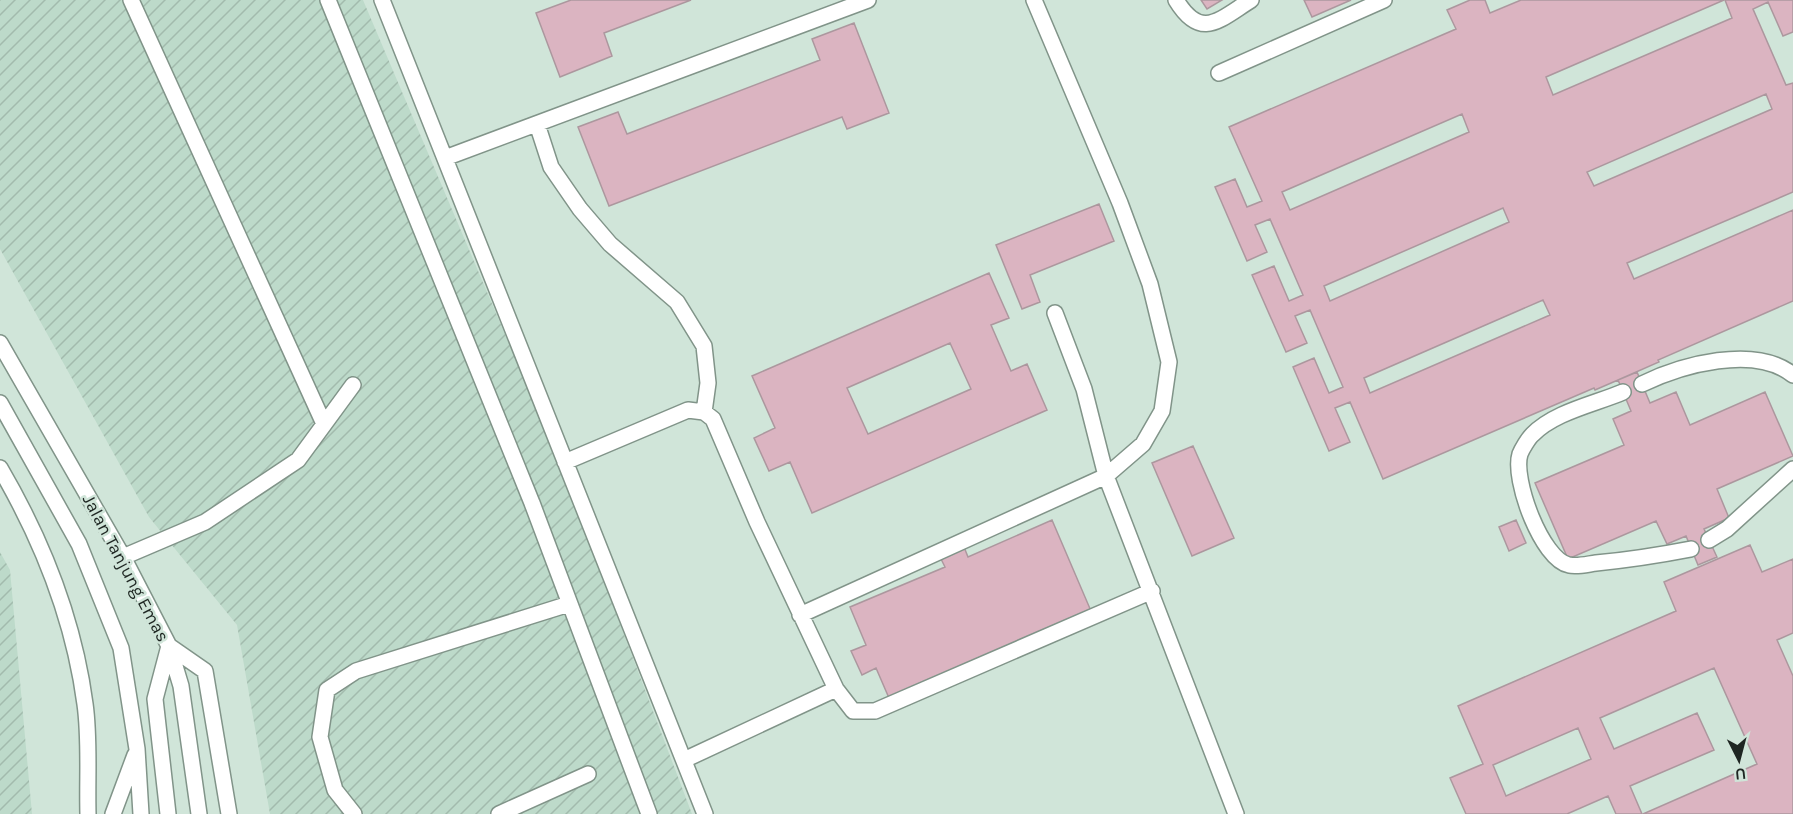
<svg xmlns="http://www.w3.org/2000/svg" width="1793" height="814" viewBox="0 0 1793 814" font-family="Karla,sans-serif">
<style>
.industrial{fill:url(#industrial-furrows)}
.building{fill:#dbb4c1;stroke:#ac979e;stroke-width:1.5;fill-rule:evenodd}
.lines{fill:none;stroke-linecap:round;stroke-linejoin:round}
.lane-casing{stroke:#819489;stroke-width:18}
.lane{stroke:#fff;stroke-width:15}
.labels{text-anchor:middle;stroke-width:5;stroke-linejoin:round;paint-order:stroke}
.street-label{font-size:18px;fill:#1e2622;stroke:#d0e5d9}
</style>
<defs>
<pattern id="industrial-furrows" width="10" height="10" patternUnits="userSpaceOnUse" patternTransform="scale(1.5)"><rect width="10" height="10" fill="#bddaca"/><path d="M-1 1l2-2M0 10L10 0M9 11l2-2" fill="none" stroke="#a2bbad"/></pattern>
</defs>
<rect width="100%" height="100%" fill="#d0e5d9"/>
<path class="industrial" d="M0,0H363L555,452L692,814H270L237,625L149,517L0,249Z
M0,552L10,570L32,814H0Z"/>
<path class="building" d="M571,0H691L604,33L612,56L560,77L536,13Z
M1201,0H1222L1207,9Z
M1304,0H1351L1312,17Z
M1470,0H1485L1490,13L1521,0H1724L1546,77L1553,95L1732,18L1725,0H1793V32L1783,36L1768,2L1753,9L1786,85L1793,83V192L1627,263L1634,279L1793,210V301L1658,360L1659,362L1618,380L1595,390L1594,388L1383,479L1350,402L1335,408L1350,442L1329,451L1293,367L1314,358L1329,393L1343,387L1310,310L1295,316L1307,343L1286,352L1252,275L1274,266L1289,301L1303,295L1270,219L1255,225L1267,252L1247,261L1215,187L1235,179L1247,207L1262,201L1229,127L1456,29L1447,10ZM1766,94L1772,109L1594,186L1587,172ZM1462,114L1469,132L1290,210L1282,192ZM1503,208L1509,222L1330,301L1324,286ZM1543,300L1550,315L1370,393L1364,378Z
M854,23L889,113L847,129L842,117L609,206L578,127L618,112L627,134L820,60L812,39Z
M1099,204L1114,241L1030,275L1040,302L1022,309L996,245Z
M989,273L1009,318L991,325L1011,371L1027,364L1047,410L812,513L790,462L769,471L754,438L775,428L752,376ZM950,343L971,389L868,434L847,388Z
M1637,372L1650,403L1676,392L1690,425L1765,392L1793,456L1717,489L1729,518L1704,529L1717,557L1698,565L1686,536L1667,544L1656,521L1568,559L1535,483L1624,445L1613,419L1631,411L1618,380Z
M1193,446L1234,538L1192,556L1152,463Z
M1052,520L1091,611L889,698L876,668L862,675L851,651L866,645L850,607L945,567L940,557L964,547L968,557Z
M1516,520L1526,543L1509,551L1499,527Z
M1750,545L1762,572L1793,559V633L1777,640L1793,676V814H1643L1757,764L1714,668L1600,718L1614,749L1697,713L1714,750L1630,786L1642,814H1616L1608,796L1567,814H1466L1450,778L1483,764L1458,706L1676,611L1664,582ZM1578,728L1591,759L1506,796L1493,765Z"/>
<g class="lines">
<defs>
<path id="lane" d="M131,0L324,424
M328,0L532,503L649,814
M382,0L705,814
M1176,0C1201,41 1219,20 1251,0
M1219,73L1384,0
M537,124L551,167L580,209L610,244L677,302L704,346L708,383L704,412
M445,158L868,0
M1055,313L1084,389L1106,476L1236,814
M0,343L123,557L169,646L155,699L168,814
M1642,384C1681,365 1755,344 1793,375
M1623,392C1595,404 1554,412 1532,435C1528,439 1522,449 1520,454C1512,479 1542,560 1569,565C1577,567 1588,564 1596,563C1628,560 1660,555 1691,549
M0,403L79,544L121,648L137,749L141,814
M565,462L688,410L704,412L713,419L757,522L836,689L684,760
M0,468C42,540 74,621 85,704C90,739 87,778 88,814
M1709,540L1727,529L1793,469
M123,557L205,522L298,460L353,385
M800,615L1106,476L1143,444L1162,411L1169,362L1150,284L1120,203L1034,0
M169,646L205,671L229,814
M169,646L181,686L199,814
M836,689L853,711H875L1152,591
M113,814L135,755
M354,814L335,790L320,737L327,690L356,671L569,604
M499,814L588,774"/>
</defs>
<use href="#lane" class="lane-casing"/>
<use href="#lane" class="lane"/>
</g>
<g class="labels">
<g class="street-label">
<text transform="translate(126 568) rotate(62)" y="6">Jalan Tanjung Emas</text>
</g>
</g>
<g transform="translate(1739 760) rotate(174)" stroke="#d0e5d9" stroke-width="4.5" paint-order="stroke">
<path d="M0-4.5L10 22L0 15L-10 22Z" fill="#1e2622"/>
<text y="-9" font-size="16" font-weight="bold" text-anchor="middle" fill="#1e2622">U</text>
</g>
</svg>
